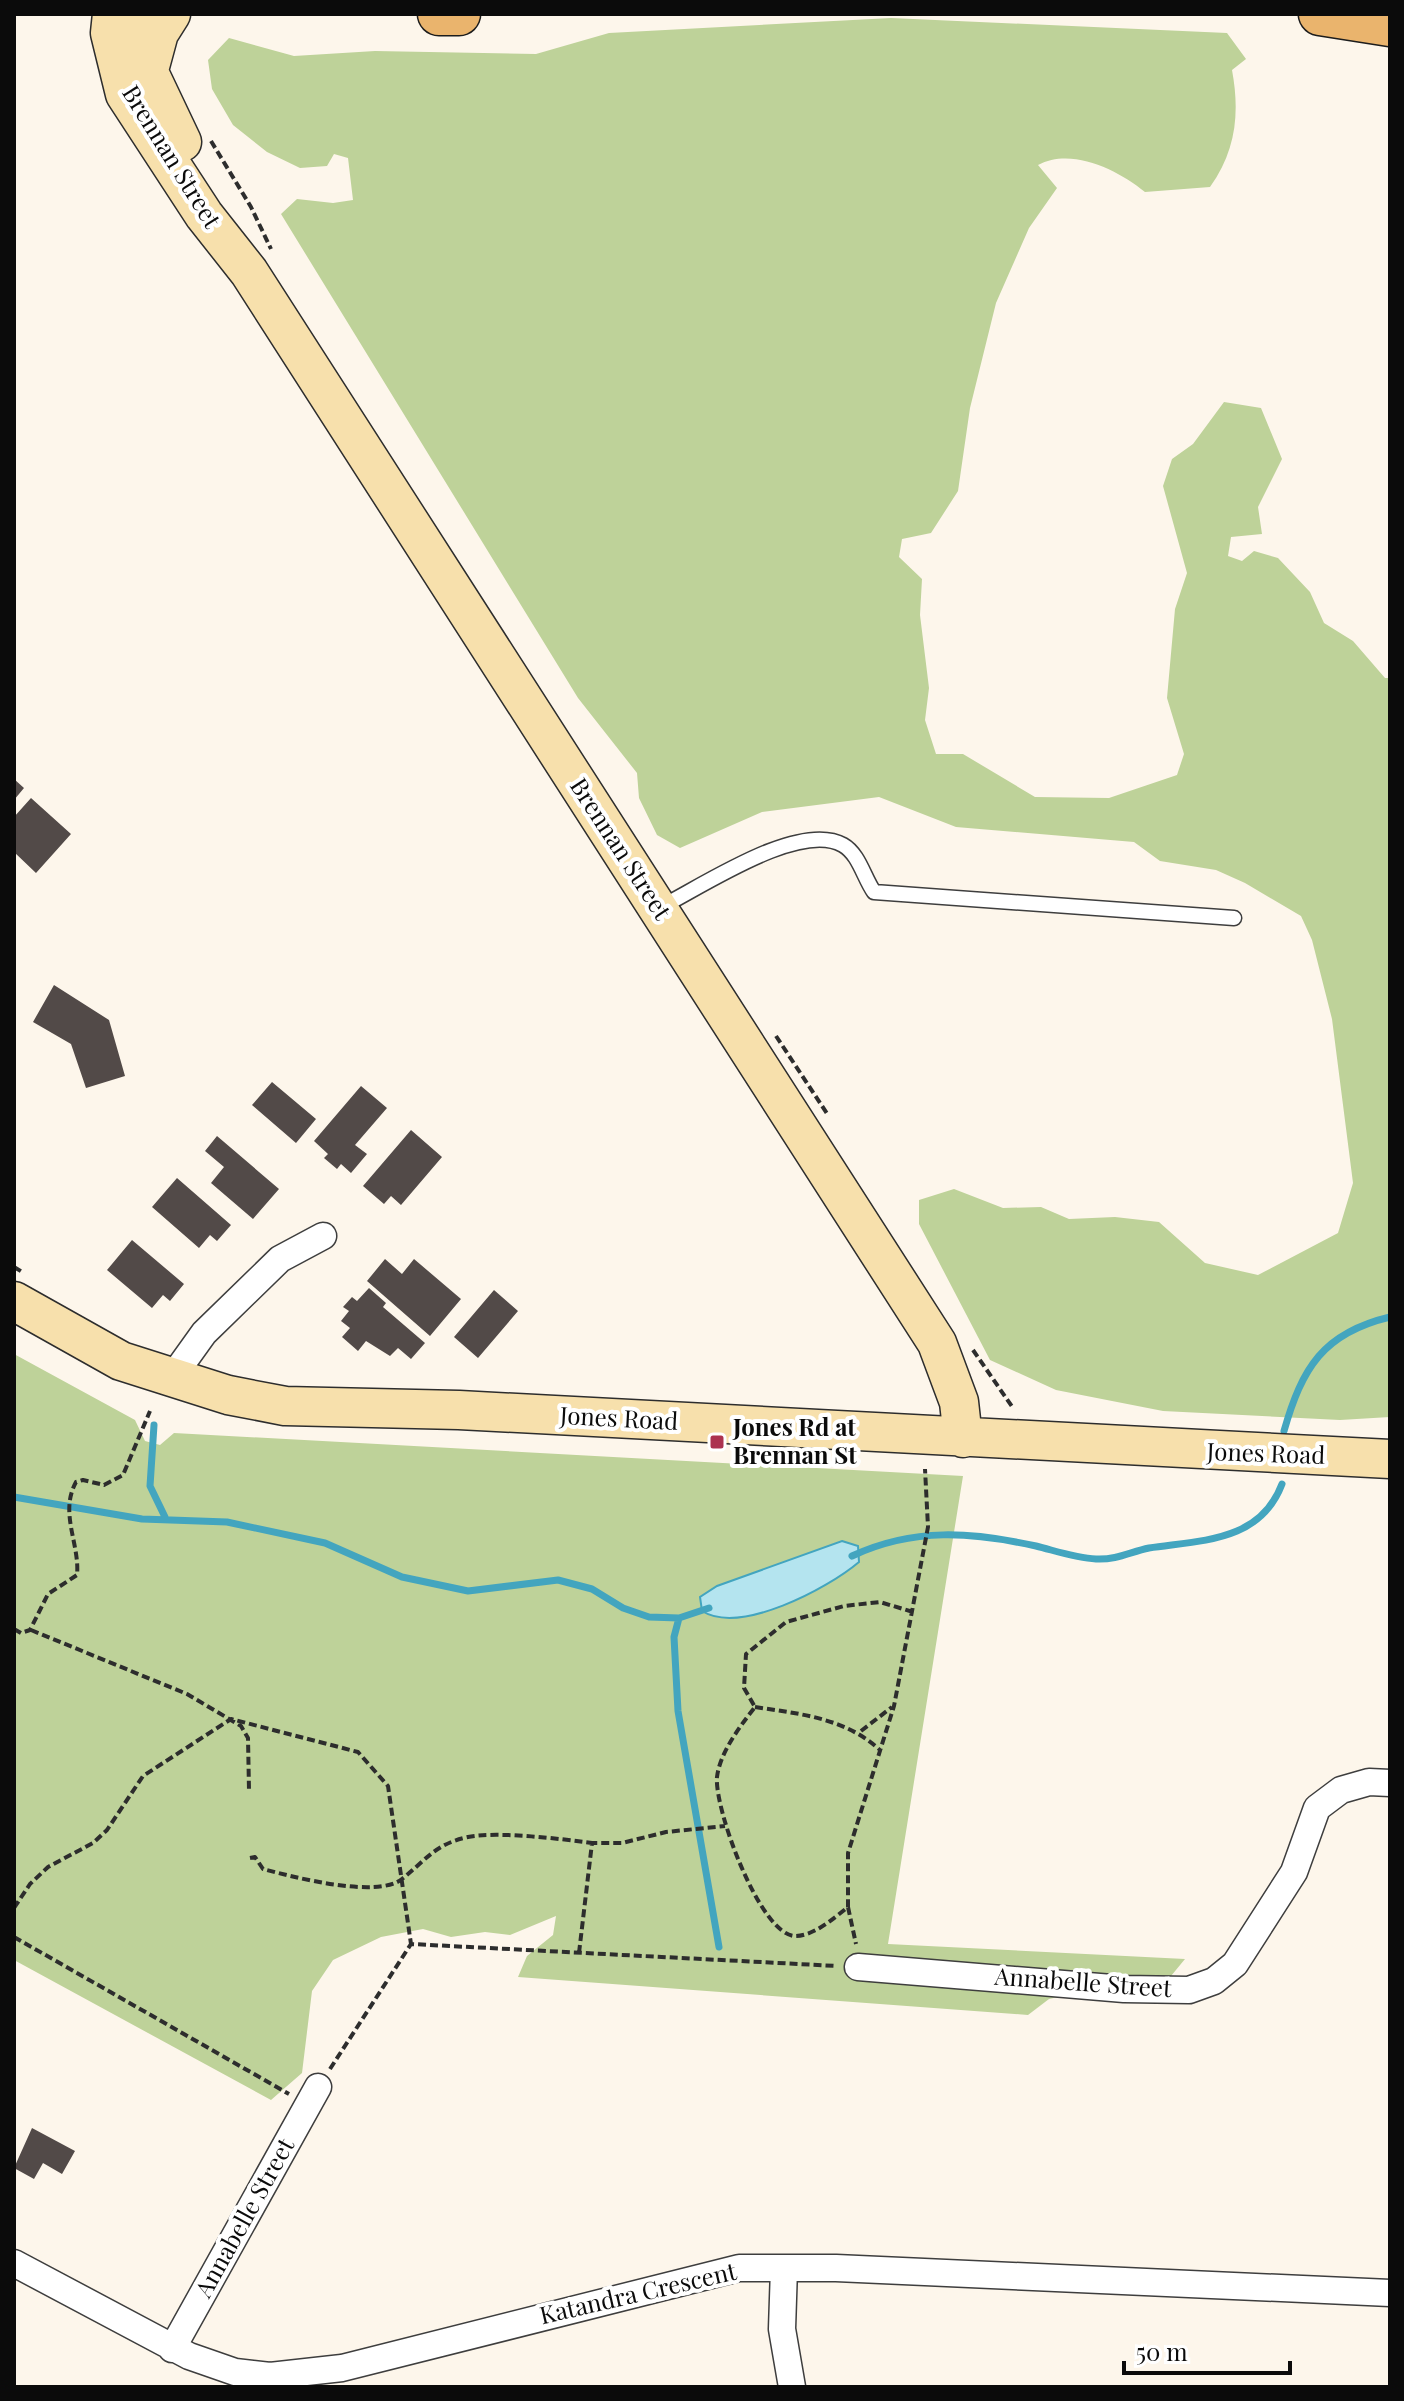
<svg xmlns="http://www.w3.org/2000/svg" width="1404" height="2401" viewBox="0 0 1404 2401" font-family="'Playfair Display',serif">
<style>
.forest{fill:#bed299;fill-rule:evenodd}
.water{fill:#b4e4ef;stroke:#43a5bf;stroke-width:2}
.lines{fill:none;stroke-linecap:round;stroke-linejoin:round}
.stream{stroke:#43a5bf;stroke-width:7}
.building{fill:#524a48}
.lane-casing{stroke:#3e3e3e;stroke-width:17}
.street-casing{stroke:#3e3e3e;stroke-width:29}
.secondary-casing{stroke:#2d2d2d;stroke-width:41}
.primary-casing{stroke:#1c1c1c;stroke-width:45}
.path{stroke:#2d2d2d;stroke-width:4;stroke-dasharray:8 4;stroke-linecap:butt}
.lane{stroke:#fff;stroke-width:14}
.street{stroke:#fff;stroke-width:26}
.secondary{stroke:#f7e0ac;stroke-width:38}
.primary{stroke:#eab46d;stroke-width:42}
.poi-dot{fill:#ac324f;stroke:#fff;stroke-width:3}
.labels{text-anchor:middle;stroke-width:8;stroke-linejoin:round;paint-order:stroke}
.street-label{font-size:24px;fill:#0b0b0b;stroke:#fff}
.poi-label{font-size:24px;font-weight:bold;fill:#0b0b0b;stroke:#fff;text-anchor:start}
</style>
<rect width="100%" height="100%" fill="#fdf6eb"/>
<path class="forest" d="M891,18L1227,33L1246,59L1232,70C1240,113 1236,151 1210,187L1145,192C1118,170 1072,147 1038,165L1057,188L1029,228L996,303L970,408L958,491L931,533L902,539L899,557L922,579L920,615L929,688L925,720L936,754H963L1035,797L1109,798L1177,775L1184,754L1167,698L1175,609L1187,573L1163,486L1172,459L1193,444L1224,402L1261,408L1282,459L1258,507L1262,534L1231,537L1228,556L1242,561L1254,551L1278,558L1310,592L1324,623L1353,641L1385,678H1390V1417L1340,1420L1163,1411L1056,1390L990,1360L919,1224V1200L954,1189L1003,1208L1041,1207L1069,1219L1115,1217L1159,1222L1205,1263L1258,1275L1338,1233L1353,1183L1332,1019L1312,940L1301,916L1245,883L1216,870L1160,861L1134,842L956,827L879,797L762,812L680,848L657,835L639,798L637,773L578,698L281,214L297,199L333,203L353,200L348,158L334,154L327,166L300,168L267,152L233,125L212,89L208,60L229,38L294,56L375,51L536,54L609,33Z
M14,1354L135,1420L145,1441L160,1445L174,1433L963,1476L888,1944L1185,1959L1171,1976L1145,1978L1049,1999L1028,2015L518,1977L527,1956L553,1935L556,1916L510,1935L485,1932L451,1937L423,1929L381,1937L333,1960L312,1991L302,2073L271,2100L14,1960ZM842,1541L858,1546L859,1562L813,1590L717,1586Z"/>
<path class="water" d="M842,1541L858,1546L859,1562C827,1589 740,1635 702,1611L700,1597L717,1586Z"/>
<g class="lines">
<path class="stream" d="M154,1425L150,1486L165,1517
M1284,1431C1302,1368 1323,1333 1390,1317
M14,1497L142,1519L227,1522L325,1543L402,1577L468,1591L558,1580L592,1589L623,1608L649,1617L679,1618L709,1608
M852,1556C914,1527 972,1532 1036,1546C1056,1551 1076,1558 1096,1559C1117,1560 1130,1552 1149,1548C1202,1540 1260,1542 1282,1484
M679,1618L674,1637L678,1711L719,1947"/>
</g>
<path class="building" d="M14,779L24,788L14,800Z
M31,798L71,834L36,873L14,852V817Z
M54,985L109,1020L125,1076L86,1088L71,1044L33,1022Z
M272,1082L316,1119L296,1143L252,1105Z
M361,1086L387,1108L355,1145L367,1154L351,1173L341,1164L337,1169L324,1158L328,1154L314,1141Z
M411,1130L442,1157L401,1205L391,1196L384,1204L363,1186Z
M217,1136L279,1189L253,1219L211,1183L224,1167L205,1151Z
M177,1178L231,1225L217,1241L210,1235L199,1248L152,1207Z
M132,1240L184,1284L170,1301L163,1295L152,1308L107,1270Z
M385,1259L402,1274L414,1259L461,1299L430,1336L367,1281Z
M369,1288L386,1303L383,1307L425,1343L411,1359L398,1348L390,1356L366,1341L358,1351L342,1337L350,1328L341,1321L349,1311L343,1307L352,1297L357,1301Z
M494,1290L518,1311L478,1358L454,1337Z
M32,2128L75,2151L62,2174L43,2163L34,2179L14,2168Z"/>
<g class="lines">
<defs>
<path id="lane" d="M659,908C700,888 799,820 843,845C859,854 864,878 874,892L1234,918"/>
<path id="street" d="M171,1379L204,1333L280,1259L323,1236
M858,1967L1124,1989L1189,1990L1214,1981L1235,1964L1294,1872L1317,1808L1341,1790L1369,1782L1390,1783
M14,2263L189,2356L235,2372L270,2376L342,2368L739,2268H836L1390,2293
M784,2268L782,2329L792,2387
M172,2349L318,2087"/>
<path id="secondary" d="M112,14L110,33L125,94L204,215L249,272L937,1343L959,1402L963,1438
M141,14L135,43L182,142
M149,70L159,33L171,14
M14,1301L121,1361L228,1395L285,1406L459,1410L1390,1459"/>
<path id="primary" d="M439,14H459
M1320,14L1390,25"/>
</defs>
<use href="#lane" class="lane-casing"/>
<use href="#street" class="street-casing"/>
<use href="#secondary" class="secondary-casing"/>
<use href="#primary" class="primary-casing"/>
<path class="path" d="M211,141L251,207L271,249
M776,1036L828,1115
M14,1267L24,1273
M973,1350L1013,1408
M913,1612L880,1602L844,1606L786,1622L746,1654L744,1688L755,1707C741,1725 720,1752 717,1777C714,1808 760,1935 795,1936C814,1936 834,1918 848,1907V1853L894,1706L928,1527L925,1469
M14,1629L21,1633L30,1630L48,1594L77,1575C80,1544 59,1513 76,1482L83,1480L104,1485L123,1475L150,1411
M31,1630L187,1694L241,1726L248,1738L249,1790
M755,1707C801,1714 846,1718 881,1751
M861,1731L892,1707
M250,1858L255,1857L263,1869C293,1877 377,1899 402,1879C426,1860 435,1844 468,1837C497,1831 562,1839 592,1843
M848,1907L856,1944
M14,1908L30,1884L48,1867L93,1843L107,1830L143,1776L231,1719L358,1752L388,1786L411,1944
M14,1937L289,2094
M579,1953L592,1843H622L666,1832L725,1826
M330,2069L411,1944L837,1966"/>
<use href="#lane" class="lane"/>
<use href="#street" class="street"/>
<use href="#secondary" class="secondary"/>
<use href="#primary" class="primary"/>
</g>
<rect class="poi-dot" x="709" y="1434" width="16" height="16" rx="4"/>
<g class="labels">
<g class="street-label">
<text transform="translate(171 157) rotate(58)" y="8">Brennan Street</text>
<text transform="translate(620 849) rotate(57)" y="8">Brennan Street</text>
<text transform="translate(619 1419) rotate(3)" y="8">Jones Road</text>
<text transform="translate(1266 1454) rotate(2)" y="8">Jones Road</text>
<text transform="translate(1083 1983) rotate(4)" y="8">Annabelle Street</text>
<text transform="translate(245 2218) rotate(-61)" y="8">Annabelle Street</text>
<text transform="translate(638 2294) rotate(-13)" y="8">Katandra Crescent</text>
</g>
<g class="poi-label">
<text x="733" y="1436">Jones Rd at<tspan x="733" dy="28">Brennan St</tspan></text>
</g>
</g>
<rect width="1404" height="2401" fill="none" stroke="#0b0b0b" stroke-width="32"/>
<path d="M1124 2361v12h166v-12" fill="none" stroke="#0b0b0b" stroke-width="4"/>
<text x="1136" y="2361" font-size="24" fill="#0b0b0b" stroke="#ffffff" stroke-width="6" paint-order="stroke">50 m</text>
</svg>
